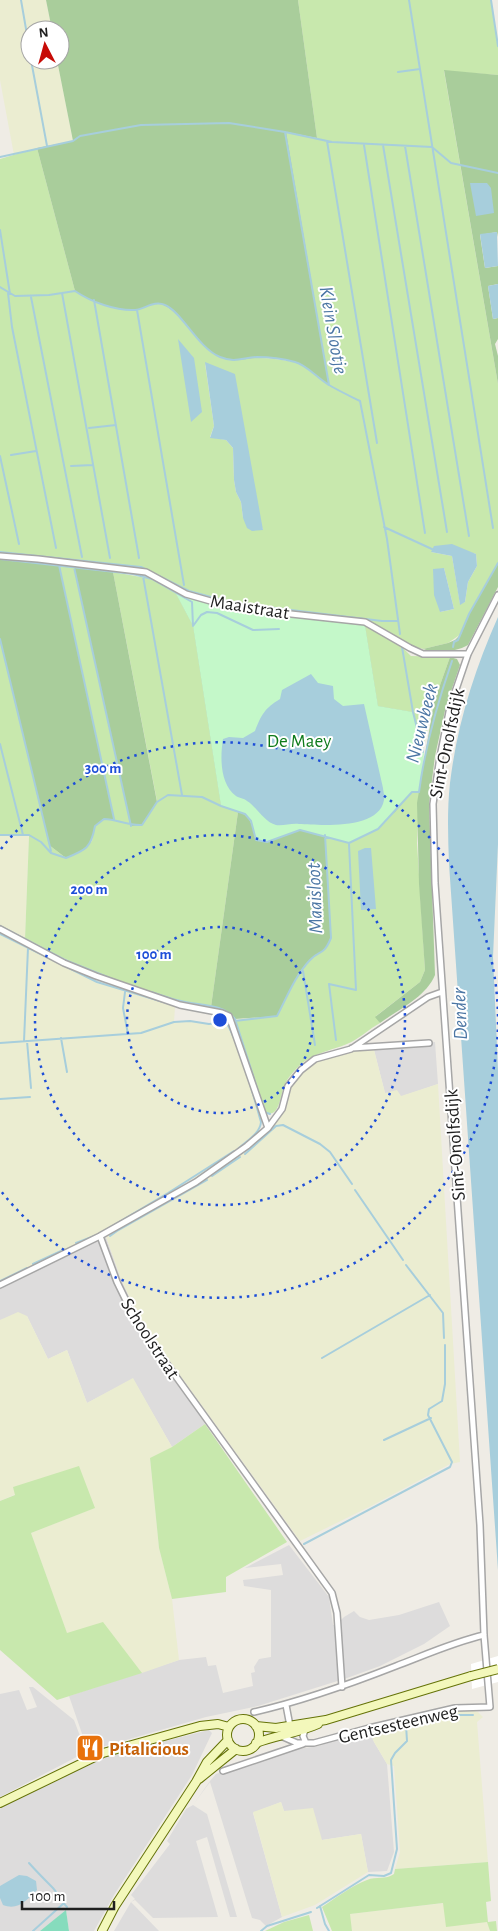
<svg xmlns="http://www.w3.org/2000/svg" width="498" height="1931" viewBox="0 0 498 1931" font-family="'Alegreya Sans',sans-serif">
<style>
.residential{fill:#dddcdc}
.farmland{fill:#ebedd1}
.grass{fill:#c8e8ad;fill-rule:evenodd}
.forest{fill:#a9cd9b}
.park{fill:#c4f8c9}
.pitch{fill:#86dcbd}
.water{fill:#a7cedc}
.pier{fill:#fff}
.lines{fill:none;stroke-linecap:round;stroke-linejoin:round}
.stream{stroke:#a7cedc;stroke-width:2}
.street-casing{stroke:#a6a6a6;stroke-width:8}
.secondary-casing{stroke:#657308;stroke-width:10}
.street{stroke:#fff;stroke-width:5}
.secondary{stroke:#f3f8bb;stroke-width:8}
.secondary-bridge-casing{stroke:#657308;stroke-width:10;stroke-linecap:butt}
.secondary-bridge{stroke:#f3f8bb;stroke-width:8}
.ring{fill:none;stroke:#1d4ed8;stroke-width:2.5;stroke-dasharray:2.5 5}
.labels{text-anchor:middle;stroke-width:4;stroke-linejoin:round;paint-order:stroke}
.street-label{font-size:19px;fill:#1f1f1f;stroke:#fff}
.park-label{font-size:19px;fill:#0f7b1b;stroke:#fff}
.food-label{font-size:19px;font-weight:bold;fill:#c56008;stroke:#fff;text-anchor:start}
.water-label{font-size:20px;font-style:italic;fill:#4b76a4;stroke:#fff}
.centre{fill:#1d4ed8;stroke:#fff;stroke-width:2.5}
.ring-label{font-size:15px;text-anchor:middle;font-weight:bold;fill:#1d4ed8;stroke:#fff;stroke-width:4;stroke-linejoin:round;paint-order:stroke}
</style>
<rect width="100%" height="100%" fill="#efece5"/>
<path class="residential" d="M435,1042L438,1084L400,1097L385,1093L373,1046Z
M106,1237L121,1279L140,1320L166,1355L205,1424L172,1447L133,1379L87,1403L67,1350L48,1359L27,1316L0,1320V1285Z
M289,1545L329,1597L333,1625H336L344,1617L354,1611L360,1617L369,1620L399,1615L439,1602L450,1626L424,1644L380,1666L347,1678L258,1706L206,1717L88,1751L0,1797V1694L19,1690L27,1710L37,1707L29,1687H33L74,1720L86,1752L88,1751L69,1696L179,1660L206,1657L208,1666L216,1665L223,1693L253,1686L251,1673L255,1672L254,1667L259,1659L271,1657V1590L244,1586L243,1580L283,1575L281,1564L245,1568Z
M209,1730L212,1733L192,1775L114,1895L94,1931H69L66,1911L40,1931H0V1807L94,1759Z
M370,1732L374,1742L387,1764L394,1852L387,1871L368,1872L361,1834L322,1840L284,1811L281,1802L253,1813L282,1917L266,1926L260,1920L252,1918L210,1782L193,1805L207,1814L237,1917H230L207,1837L196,1841L218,1917L153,1918L135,1900L131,1902L159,1931H114L131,1902L135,1899L131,1895L170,1844L167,1841L186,1809L193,1805L210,1781L216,1774L291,1750L319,1746L340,1738Z"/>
<path class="farmland" d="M0,0H46L52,30H30V60H57L73,141L14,155L0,80Z
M0,835H29L25,939L0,926Z
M0,934L97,982L175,1007L174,1022L190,1021L209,1024L227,1021L241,1058L261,1122V1126L256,1133L234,1151L201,1174L96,1235L0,1281Z
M373,1046L385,1093L397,1090L401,1096L438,1084L460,1462L450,1464L371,1506L300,1541L140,1320L121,1279L106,1237L196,1182L268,1128L282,1109L288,1086L315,1059L331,1054Z
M18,1312L27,1316L48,1359L67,1350L87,1403L133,1378L172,1447L150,1459L159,1548L172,1599L179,1660L142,1673L103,1623L67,1634L31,1533L94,1508L13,1487L16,1494L0,1501V1320Z
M470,1710L478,1712L483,1717L477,1722L488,1862L395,1869L400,1852L394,1766L387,1764L374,1742L370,1732L457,1711Z
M281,1802L284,1811L313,1808L322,1840L361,1834L368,1872L315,1905L282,1917L253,1812Z
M444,1903L488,1922L490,1931H352L349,1914Z"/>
<path class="grass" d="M298,0H491L498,46V75L444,71L498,384V564L469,614L461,634L448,643L423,649L408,645L367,621L235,606L187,592L147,571L0,554V159L37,148L75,291C90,302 117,312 136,310C146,309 155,300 165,306C183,315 197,345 218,356C234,364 244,357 259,358C270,358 283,360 294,362C306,364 318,379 329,384L285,132L317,138ZM205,363L263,530L243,518L241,502L236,492L234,480L233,448L226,440L210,437L214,426ZM466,551L476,554L477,566L468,582L465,602L460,604L452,556L431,552ZM444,568L454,609L440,612Z
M59,565L74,567L131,826L157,801L113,572L152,579L175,592L193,626L221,806L238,812L211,1007C145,995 84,970 25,939L29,836L0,835V640L49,845L66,858L92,841L95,826L104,819H114Z
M365,625L402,647L411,656L450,657L434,702L423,749L413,712L378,706Z
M412,792H419L417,843L425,970L420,982L376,1016L380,1023C369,1029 359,1039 347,1044C330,1051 312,1053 298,1067C293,1072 286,1080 284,1086C280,1096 280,1118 265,1113L235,1020L277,1015C287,997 296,976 310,960C320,949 323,957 331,938L325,835L349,843L378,829Z
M205,1424L287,1542L226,1577V1592L172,1599L159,1548L150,1458L172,1447Z
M79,1466L95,1508L31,1533L67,1633L103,1622L142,1673L57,1700L0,1650V1501L15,1495L13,1487Z
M488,1862L491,1901L486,1902L488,1922L496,1921L497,1931H490L487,1922L446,1927L443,1903L350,1914L352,1931H332L322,1907C336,1898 351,1886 367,1880C376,1876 386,1880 394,1874L395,1869Z
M309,1915L313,1931H265L284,1922Z"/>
<path class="forest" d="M46,0H298L317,138L286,132L329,385C319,378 308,368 297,363C290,359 269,358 259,358C244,357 235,365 218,356C197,345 184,316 165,306C155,300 146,309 136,310C117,312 90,302 75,291L37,148L73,141L57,60H60V30H52Z
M444,70L498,75V237L497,232L480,235L485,268L498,266V284L488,286L493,319L498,318V339L495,344L498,356V384Z
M0,559L59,565L114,819H103L95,826C91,848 86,850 66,858L49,845L0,640Z
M498,563V587L468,645C456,652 436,654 423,649L448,643L455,640L461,634L469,614Z
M74,567L113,572L157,802L142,825L131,826Z
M175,592C231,617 304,618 365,625L378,706L413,712L418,791L412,792L395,812L349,843L325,836L331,938C323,957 320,949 310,960C295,976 287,997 277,1016L235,1019L230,1013L211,1007L238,812L221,806L193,626Z
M450,657L457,659L460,665L446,706L435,756L429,804L435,975C426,997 399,1009 380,1023L375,1017L420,982L425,970L419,884L417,803L434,702Z"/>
<path class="park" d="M175,592C234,619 302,614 365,625L378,706L413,712L424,754L419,792H412L378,829L349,843L300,830L267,842L256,840C249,812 248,815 221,806L193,626Z"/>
<path class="pitch" d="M66,1910L69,1931H40Z"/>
<path class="water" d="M470,183H487L491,188L494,213L476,216Z
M497,232L498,266L485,268L480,234Z
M498,284V318L493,319L488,286Z
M178,339L194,358L202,412L191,422Z
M205,362L235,374L263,530L252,531L247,528L243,518L241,502L236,492L234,480L233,448L226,440L210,438L214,426Z
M452,544L476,554L477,566L468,582L465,602L460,605L452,556L431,552L434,546Z
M444,568L454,609L440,612L434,595L433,569Z
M498,617V844L493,957L498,1070V1570L449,864C448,837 447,810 450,783C457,725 474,671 498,617Z
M311,674L318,683L333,686L334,699L343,706L364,704L383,788C383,791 385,796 384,800C379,830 321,825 299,824C292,823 283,826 276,825C264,822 257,807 247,801C244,798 239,798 236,796C220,784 220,758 223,739L229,737L243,738L255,731C261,715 265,708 280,699L282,690Z
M365,848H371L376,909L361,910L358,851Z
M19,1875L27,1876L36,1881L37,1890C27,1900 18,1911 3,1905L0,1898V1886Z"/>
<path class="pier" d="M498,1656V1682L472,1689L471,1664Z"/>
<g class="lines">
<path class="stream" d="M21,0L30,52
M409,0L493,528
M491,0L498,46
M31,60L47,146
M398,72L420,69
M285,132L329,385
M327,141L377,443
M364,145L425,533
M383,145L447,532
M405,146L469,536
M0,157L73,141L80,136L141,125L229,123L285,132L332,142L432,147L451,163L498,173
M0,230L10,294
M0,287L15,296L49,295L75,291C91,302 116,311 135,310C145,309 154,300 165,305C182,312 198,348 220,357C235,363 242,358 257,357C268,357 284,359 295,362C307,365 318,379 329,385C339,391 350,396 360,401L387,539L400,634
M8,293L12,327L56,548
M62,293L110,558
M31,297L82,557
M94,300L139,558
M137,310L184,585
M89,428L116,425
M11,455L36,451
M0,456L19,544
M71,466L93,465
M384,527L434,550
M0,552L141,567L189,591L233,603L382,621H398
M0,559L133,574L152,579L192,602L193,626L201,615L207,612L217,613L253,630L279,629
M59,565L114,819
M74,567L131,826
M143,576L182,795
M0,639L51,851
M402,647L413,712L423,752
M453,647L454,642L458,640L469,614L498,563
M0,744L23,835
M0,835H29L41,842L51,853L66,858C86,850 91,848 95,826L104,819C117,819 128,826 142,825L157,802L168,795L202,797L221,806L245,814L251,821L256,840L267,842L300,830L349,843L378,829L412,792H419C425,746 437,704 452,661
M0,926L65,960L120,982
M0,934L97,982L180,1007
M303,971L315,1045
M125,992L123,1008L128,1034
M151,992C161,995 171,999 181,1001C199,1006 223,1003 235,1019L258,1091
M219,1015C233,1020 256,1104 261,1122C260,1134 246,1141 238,1149
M61,1038L67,1072
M336,1040L329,984L356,990L349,844
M24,1041L28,948
M27,1041L31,1088
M0,1043L141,1033L174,1022L190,1021L209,1024L277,1016C287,997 295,976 310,960C320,949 323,957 331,938L325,835
M0,1099L30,1097
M264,1112L270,1114
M245,1154L276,1126L283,1125L320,1144L330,1152L352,1184
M212,1176L240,1157
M355,1190L403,1260
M110,1236L117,1231L207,1180
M76,1243L97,1235L168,1193L234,1151
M33,1264L61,1251
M406,1265L443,1313L444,1338
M0,1281L27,1268
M322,1358L430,1295
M384,1440L431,1418
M304,1544L450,1467L452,1462L428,1415L429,1409L442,1401L445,1384V1345
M29,1863C37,1872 44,1879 52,1887C58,1893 61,1901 67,1907
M320,1906L325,1924L329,1931
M317,1908L369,1875L384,1876L391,1873L397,1849L391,1760L395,1753L407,1741L406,1725L458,1715H473
M33,1931L64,1903
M261,1931L267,1926L311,1912"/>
<defs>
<path id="street" d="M0,556L38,559L146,572L186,594L235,608L365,622L410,648L423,654H468
M0,929L64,963L96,976L180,1005L222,1013L229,1016L268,1128
M352,1048L429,1043
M100,1236L117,1282L136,1321L332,1593L337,1613L342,1687
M0,1285L100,1236L196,1182L247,1146L268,1128L282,1109L288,1086L301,1070L315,1059L351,1049L428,997L442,992
M286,1705L290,1726
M254,1712C303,1701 350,1684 396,1666C425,1655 454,1642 484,1635
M305,1730L303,1736L306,1743
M281,1736L297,1743H314L369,1728L455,1708L490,1707L484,1635L480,1525L435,883L433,804L440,757L450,707L468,654L498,595
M223,1771L303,1744"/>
<path id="secondary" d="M227 1735a16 16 0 1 1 32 0a16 16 0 1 1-32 0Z
M256,1726L276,1728L326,1720L471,1676
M256,1743C277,1735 298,1733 318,1724
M199,1779L236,1749
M0,1803L103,1753L200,1726L218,1724L229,1727
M102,1931L115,1906L196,1782L207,1762L228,1740"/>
</defs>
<use href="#street" class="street-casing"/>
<use href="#secondary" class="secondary-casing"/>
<use href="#street" class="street"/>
<use href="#secondary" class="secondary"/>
<defs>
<path id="secondary-bridge" d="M471,1676L498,1669"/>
</defs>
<use href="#secondary-bridge" class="secondary-bridge-casing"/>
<use href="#secondary-bridge" class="secondary-bridge"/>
</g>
<g class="ring">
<circle cx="220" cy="1020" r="93"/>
<circle cx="220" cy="1020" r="185"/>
<path d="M498 1022A278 278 0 0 1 1 1191M1 849A278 278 0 0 1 498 1018"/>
</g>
<defs>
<symbol id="restaurant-square" viewBox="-11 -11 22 22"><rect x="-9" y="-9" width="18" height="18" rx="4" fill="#e8710a" stroke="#fff"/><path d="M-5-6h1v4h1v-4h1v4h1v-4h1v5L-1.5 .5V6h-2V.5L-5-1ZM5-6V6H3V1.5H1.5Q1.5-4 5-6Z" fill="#fff"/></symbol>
</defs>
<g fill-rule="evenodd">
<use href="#restaurant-square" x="74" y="1732" width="32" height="32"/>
</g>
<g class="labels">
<g class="street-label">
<text transform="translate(250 606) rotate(9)" y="7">Maaistraat</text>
<text transform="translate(446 743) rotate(-78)" y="7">Sint-Onolfsdijk</text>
<text transform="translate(454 1145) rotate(-94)" y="7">Sint-Onolfsdijk</text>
<text transform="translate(151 1338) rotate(57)" y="7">Schoolstraat</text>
<text transform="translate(398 1723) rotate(-13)" y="7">Gentsesteenweg</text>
</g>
<g class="park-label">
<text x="299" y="747">De Maey</text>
</g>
<g class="food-label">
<text x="109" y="1755">Pitalicious</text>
</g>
<g class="water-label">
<text transform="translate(334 330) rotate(80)" y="7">Klein Slootje</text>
<text transform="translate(421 723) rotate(-76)" y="7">Nieuwbeek</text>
<text transform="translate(314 898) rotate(-92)" y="7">Maaisloot</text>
<text transform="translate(459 1014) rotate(-92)" y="7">Dender</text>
</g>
</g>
<circle cx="220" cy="1020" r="8" class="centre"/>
<g class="ring-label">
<text x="103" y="773">300 m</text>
<text x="89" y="894">200 m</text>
<text x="154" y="959">100 m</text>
</g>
<g transform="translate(45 45) rotate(354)"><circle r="24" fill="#ffffff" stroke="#a5a5a5"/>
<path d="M0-4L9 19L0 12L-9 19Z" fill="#c70b06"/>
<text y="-8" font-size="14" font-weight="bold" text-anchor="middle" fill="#1f1f1f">N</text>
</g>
<path d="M22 1901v8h92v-8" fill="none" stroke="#1f1f1f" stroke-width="2.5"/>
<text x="30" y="1901" font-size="15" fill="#1f1f1f" stroke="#ffffff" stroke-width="4" paint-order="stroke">100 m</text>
</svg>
